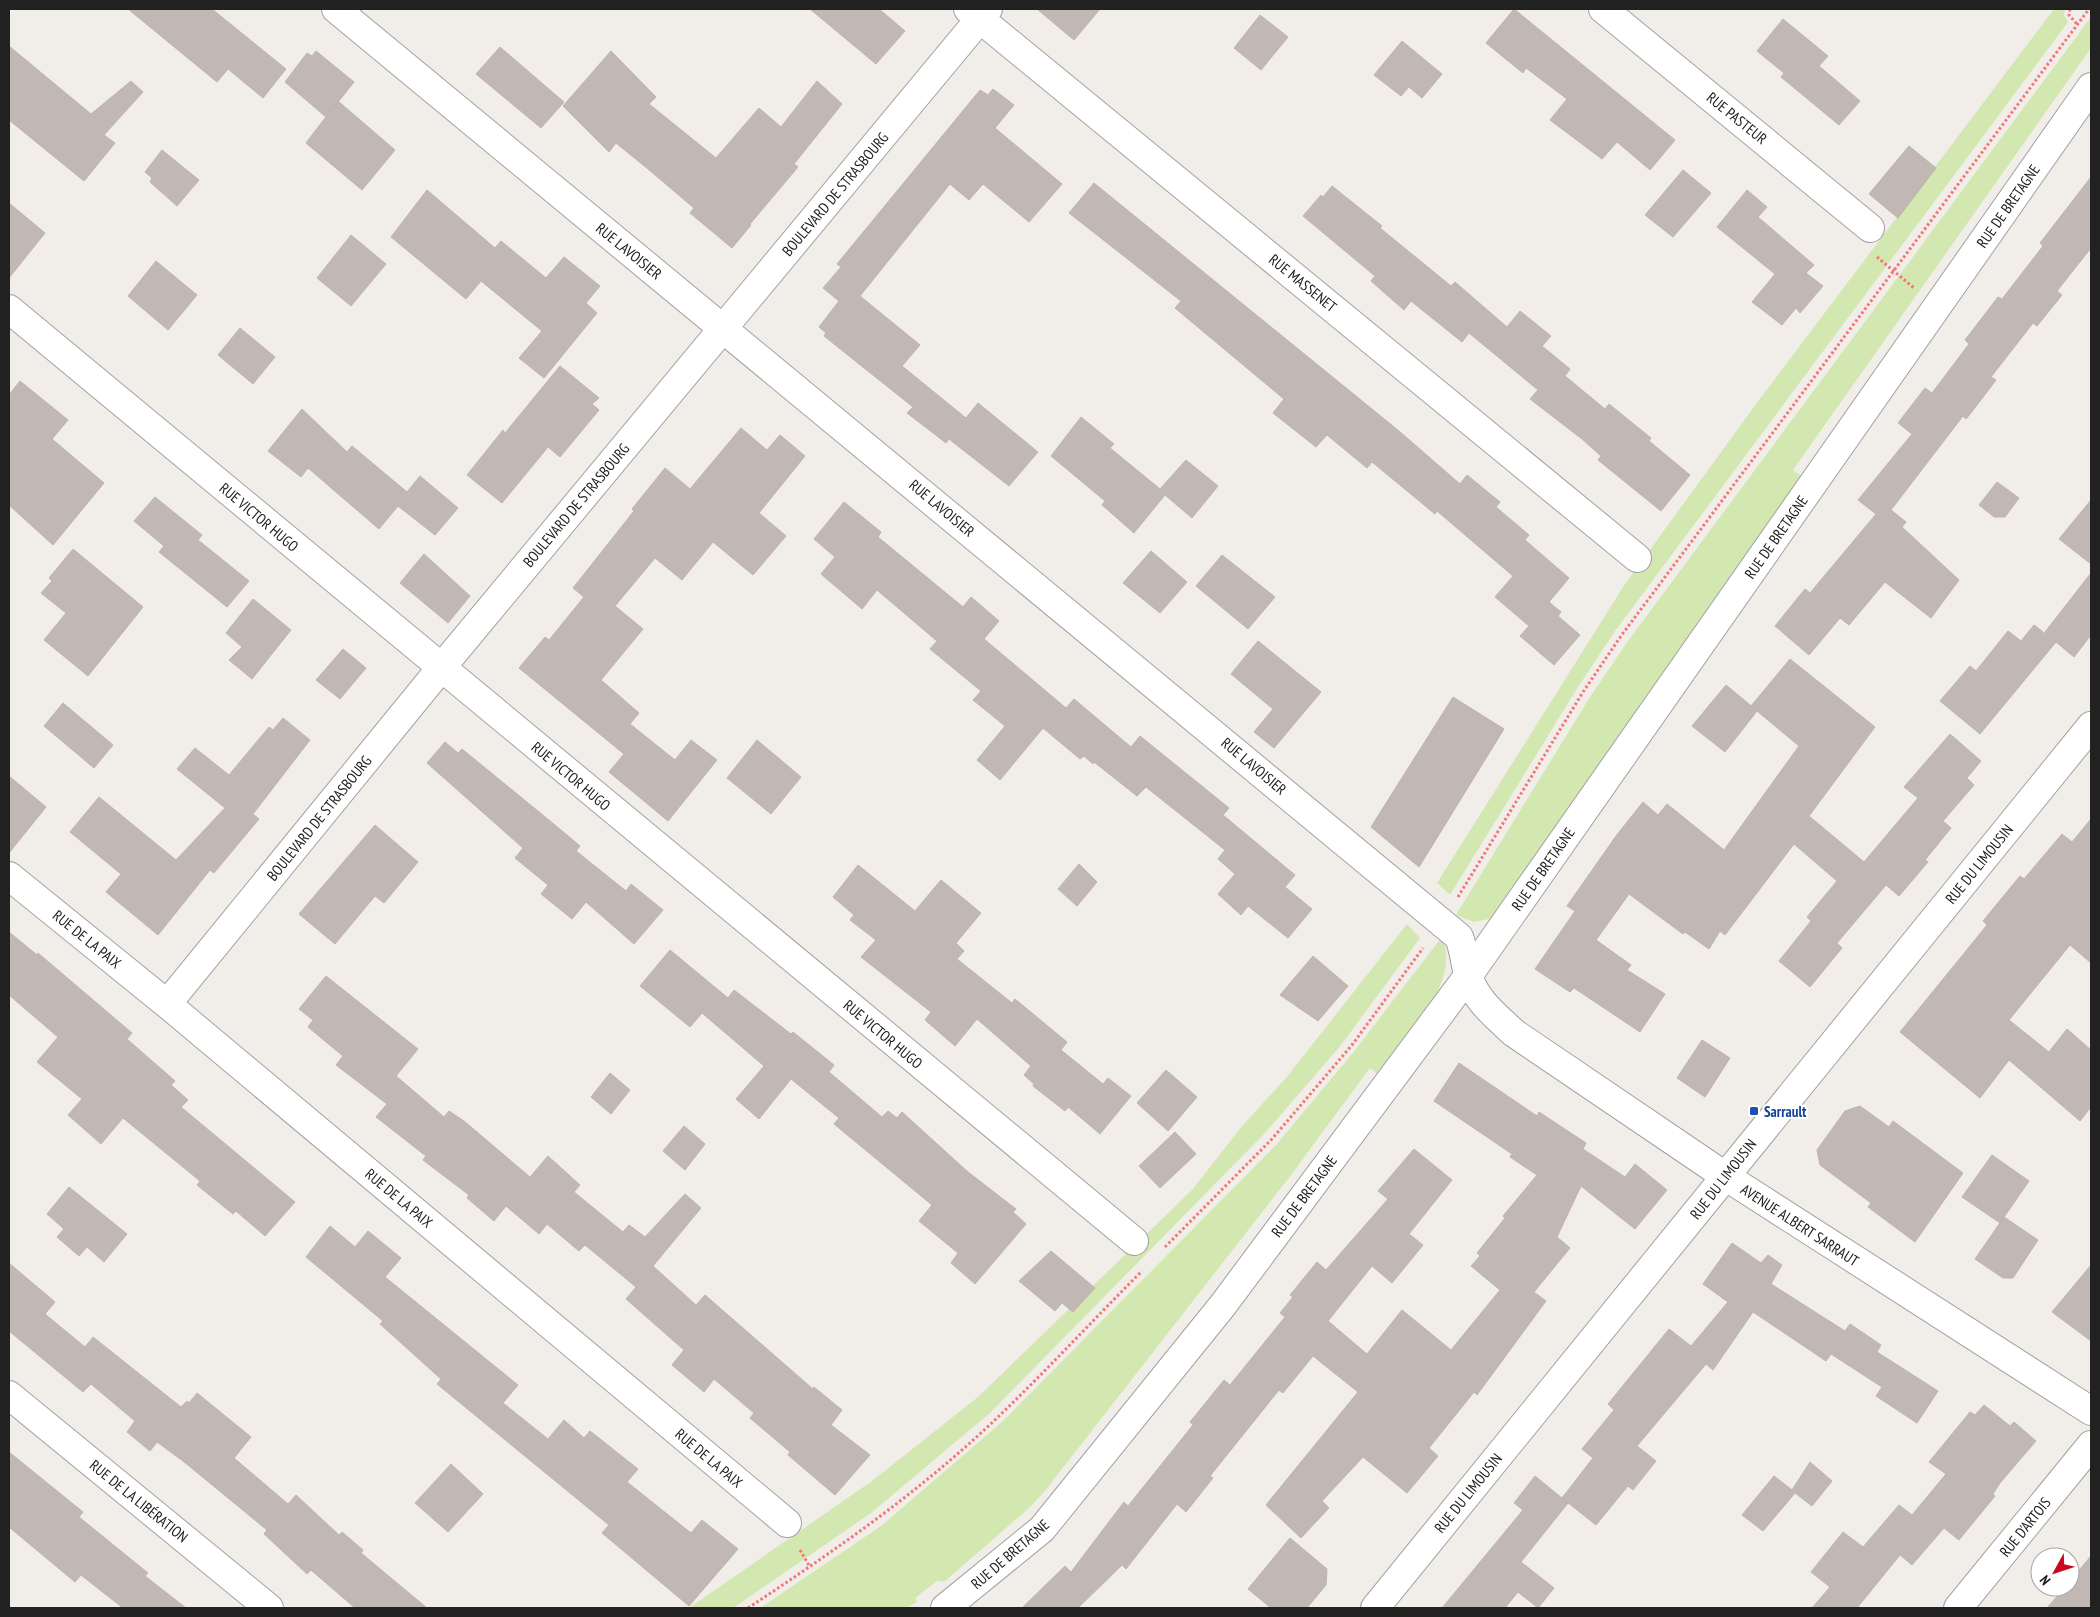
<svg xmlns="http://www.w3.org/2000/svg" width="2100" height="1617" font-family="'PT Sans Narrow',sans-serif">
<style>
.grass{fill:#d3e8b1}
.building{fill:#c1b8b4;stroke:#c2b2ab}
.lines{fill:none;stroke-linecap:round;stroke-linejoin:round}
.minor-casing{stroke:#a2a2a2;stroke-width:30}
.path{stroke:#f47578;stroke-width:3;stroke-dasharray:2.5 2.5;stroke-linecap:butt}
.minor{stroke:#fff;stroke-width:28}
.transit-dot{fill:#1a4fb4;stroke:#fff;stroke-width:2}
.labels{text-anchor:middle;dominant-baseline:central;stroke-width:4;stroke-linejoin:round;paint-order:stroke}
.street-label{font-size:15px;fill:#212121;stroke:#fff}
.transit-label{font-size:15px;font-weight:bold;fill:#164399;stroke:#fff;text-anchor:start}
</style>
<rect width="100%" height="100%" fill="#f1ede8"/>
<!-- grass -->
<path class="grass" d="M 2054,9 L 2065,9 L 2064,15 L 2068,22 L 1615,631 L 1578,687 L 1450,895 L 1437,883 L 1625,584 L 1759,400 Z
M 2091,17 L 2091,48 L 1793,470 L 1804,478 L 1493,918 L 1474,922 L 1456,915 L 1590,697 L 1628,641 Z
M 1407,924 L 1420,938 L 1341,1045 L 1265,1133 L 990,1413 L 871,1513 L 733,1608 L 689,1608 L 872,1481 L 978,1397 L 1192,1190 L 1243,1125 L 1286,1078 Z
M 1441,938 C 1465,978 1402,1043 1379,1075 L 1370,1068 L 1288,1179 L 1044,1492 L 1029,1508 L 944,1582 L 937,1581 L 915,1598 L 917,1602 L 906,1608 L 760,1608 L 881,1526 L 1002,1422 L 1277,1144 L 1352,1054 Z"/>
<!-- building -->
<path class="building" d="M 128,9 L 212,9 L 286,69 L 263,98 L 228,69 L 217,82 Z
M 810,9 L 879,9 L 905,31 L 876,64 Z
M 1037,9 L 1100,9 L 1074,40 Z
M 1514,9 L 1675,140 L 1650,170 L 1617,142 L 1602,159 L 1550,120 L 1567,99 L 1526,68 L 1523,73 L 1486,43 Z
M 1260,15 L 1288,37 L 1261,70 L 1234,48 Z
M 1783,19 L 1828,56 L 1819,66 L 1860,101 L 1839,125 L 1781,77 L 1784,73 L 1757,51 Z
M 1402,41 L 1442,74 L 1422,98 L 1409,87 L 1401,96 L 1374,75 Z
M 9,46 L 91,114 L 131,81 L 143,92 L 104,135 L 115,143 L 84,181 L 9,120 Z
M 500,47 L 564,102 L 541,128 L 476,74 Z
M 316,51 L 354,82 L 326,117 L 285,82 L 307,53 L 312,56 Z
M 611,51 L 656,97 L 649,104 L 716,158 L 759,108 L 781,127 L 817,81 L 842,104 L 794,164 L 798,167 L 750,224 L 751,225 L 732,248 L 690,213 L 694,208 L 648,169 L 616,143 L 609,152 L 563,106 Z
M 993,89 L 1014,105 L 995,128 L 1062,184 L 1029,222 L 983,184 L 969,200 L 950,184 L 860,296 L 920,345 L 902,366 L 966,418 L 978,403 L 1038,452 L 1009,486 L 949,439 L 946,443 L 907,413 L 913,407 L 824,336 L 826,333 L 819,327 L 839,301 L 823,288 L 841,267 L 837,264 L 980,90 L 988,95 Z
M 338,101 L 395,150 L 362,190 L 306,143 Z
M 1909,146 L 1936,168 L 1898,218 L 1869,194 Z
M 162,150 L 199,180 L 177,206 L 150,182 L 152,178 L 145,172 Z
M 1683,170 L 1711,193 L 1673,237 L 1645,215 Z
M 2091,177 L 2091,248 L 2057,291 L 2062,295 L 2037,326 L 2033,323 L 1991,377 L 1996,380 L 1974,409 L 1966,419 L 1963,416 L 1891,510 L 1906,522 L 1902,527 L 1959,580 L 1931,618 L 1885,582 L 1849,625 L 1840,618 L 1809,655 L 1775,626 L 1805,589 L 1810,593 L 1876,514 L 1858,500 L 1912,434 L 1898,423 L 1925,388 L 1932,393 L 1969,344 L 1965,340 L 1998,297 L 2002,299 L 2043,246 L 2040,243 Z
M 1094,183 L 1399,431 L 1460,484 L 1467,475 L 1500,502 L 1496,507 L 1529,535 L 1525,540 L 1569,578 L 1549,602 L 1561,612 L 1558,616 L 1580,635 L 1554,665 L 1520,636 L 1529,626 L 1495,597 L 1513,576 L 1437,511 L 1435,514 L 1372,462 L 1367,468 L 1327,435 L 1316,447 L 1273,413 L 1284,399 L 1175,308 L 1181,301 L 1069,213 Z
M 1332,186 L 1382,226 L 1380,228 L 1451,286 L 1455,282 L 1507,327 L 1520,311 L 1551,336 L 1542,346 L 1570,369 L 1565,376 L 1605,409 L 1609,404 L 1651,438 L 1649,441 L 1690,475 L 1661,511 L 1598,460 L 1601,456 L 1582,439 L 1530,399 L 1538,390 L 1469,333 L 1462,342 L 1411,301 L 1404,310 L 1371,281 L 1375,276 L 1303,216 L 1321,195 L 1323,197 Z
M 427,190 L 495,248 L 501,241 L 546,278 L 564,257 L 600,286 L 586,303 L 597,313 L 544,378 L 519,358 L 542,331 L 481,281 L 466,299 L 391,237 Z
M 1747,190 L 1767,207 L 1758,217 L 1814,265 L 1806,273 L 1823,286 L 1800,313 L 1796,308 L 1782,325 L 1752,302 L 1775,274 L 1717,227 Z
M 9,203 L 45,233 L 9,278 Z
M 351,235 L 386,264 L 351,306 L 317,278 Z
M 156,261 L 197,295 L 168,330 L 128,296 Z
M 240,328 L 275,357 L 253,384 L 218,355 Z
M 560,366 L 599,398 L 592,404 L 599,410 L 560,457 L 548,447 L 502,503 L 467,475 L 503,430 L 505,433 Z
M 20,381 L 68,420 L 52,439 L 104,483 L 53,545 L 9,505 L 9,395 Z
M 302,409 L 347,452 L 352,446 L 407,492 L 420,476 L 458,508 L 435,535 L 398,506 L 379,529 L 308,468 L 301,477 L 268,451 Z
M 1081,417 L 1114,444 L 1110,448 L 1160,489 L 1186,460 L 1218,486 L 1192,518 L 1165,495 L 1134,533 L 1102,505 L 1105,501 L 1051,456 Z
M 741,428 L 767,450 L 780,435 L 805,456 L 759,513 L 786,536 L 753,575 L 713,542 L 682,580 L 655,558 L 615,606 L 643,629 L 601,680 L 639,713 L 630,724 L 675,760 L 691,740 L 717,760 L 668,821 L 609,772 L 624,754 L 519,668 L 545,637 L 549,640 L 584,597 L 573,588 L 634,511 L 632,509 L 665,468 L 690,489 Z
M 1997,482 L 2019,498 L 2005,517 L 1994,517 L 1979,505 Z
M 155,497 L 202,535 L 198,540 L 249,581 L 227,607 L 159,552 L 164,546 L 134,521 Z
M 2091,500 L 2091,564 L 2059,539 Z
M 844,502 L 881,532 L 878,537 L 963,607 L 971,597 L 999,621 L 984,639 L 1066,708 L 1074,699 L 1131,747 L 1140,736 L 1229,808 L 1223,815 L 1295,875 L 1285,887 L 1312,909 L 1288,938 L 1248,906 L 1241,915 L 1218,894 L 1235,874 L 1218,859 L 1225,850 L 1146,787 L 1137,796 L 1094,762 L 1093,764 L 1084,756 L 1080,759 L 1043,728 L 1000,780 L 977,760 L 1005,726 L 973,700 L 981,691 L 930,649 L 937,641 L 877,590 L 862,609 L 821,574 L 835,557 L 814,539 Z
M 73,549 L 143,607 L 88,676 L 44,640 L 66,613 L 41,593 L 52,581 L 49,578 Z
M 1151,551 L 1187,582 L 1160,613 L 1123,583 Z
M 424,554 L 470,596 L 448,623 L 400,583 Z
M 1222,555 L 1275,597 L 1248,629 L 1196,586 Z
M 2091,573 L 2091,635 L 2074,657 L 2056,642 L 1980,734 L 1940,701 L 1970,666 L 1976,671 L 2008,631 L 2021,641 L 2034,625 L 2056,642 L 2045,632 Z
M 253,599 L 291,630 L 252,679 L 229,660 L 242,647 L 226,633 Z
M 1258,641 L 1321,692 L 1274,748 L 1254,732 L 1273,709 L 1231,674 Z
M 343,649 L 366,668 L 340,699 L 316,680 Z
M 1790,659 L 1875,727 L 1809,816 L 1864,862 L 1918,798 L 1904,787 L 1950,734 L 1981,761 L 1967,778 L 1974,785 L 1943,821 L 1951,828 L 1925,860 L 1928,862 L 1899,896 L 1886,885 L 1837,943 L 1842,948 L 1810,987 L 1779,961 L 1811,921 L 1807,917 L 1837,881 L 1794,844 L 1725,935 L 1720,931 L 1709,949 L 1685,932 L 1683,934 L 1629,894 L 1596,940 L 1631,965 L 1627,970 L 1665,994 L 1640,1032 L 1574,988 L 1570,992 L 1535,969 L 1575,911 L 1567,906 L 1616,836 L 1643,802 L 1658,815 L 1667,804 L 1724,850 L 1799,746 L 1757,711 L 1725,752 L 1692,726 L 1726,685 L 1755,709 L 1751,706 Z
M 1453,697 L 1504,729 L 1419,867 L 1371,827 Z
M 63,703 L 113,745 L 94,768 L 44,726 Z
M 283,718 L 310,740 L 253,814 L 259,819 L 214,873 L 210,870 L 158,935 L 106,892 L 121,874 L 70,832 L 99,797 L 176,860 L 225,808 L 177,769 L 195,748 L 229,775 L 269,727 L 273,730 Z
M 757,740 L 801,777 L 771,814 L 727,778 Z
M 445,742 L 458,753 L 462,749 L 555,825 L 580,846 L 576,851 L 626,891 L 631,884 L 663,910 L 634,944 L 586,902 L 572,919 L 541,894 L 548,885 L 515,858 L 523,848 L 427,763 Z
M 9,776 L 46,807 L 9,853 Z
M 2091,819 L 2091,963 L 2070,945 L 2009,1020 L 2049,1052 L 2067,1029 L 2091,1050 L 2091,1107 L 2080,1121 L 2009,1060 L 1980,1098 L 1900,1032 L 1987,925 L 1983,921 L 2020,876 L 2024,879 L 2062,834 L 2072,842 Z
M 375,825 L 418,862 L 384,903 L 375,896 L 335,944 L 299,914 Z
M 1079,864 L 1097,882 L 1077,906 L 1058,889 Z
M 858,865 L 915,911 L 941,880 L 981,913 L 956,943 L 964,951 L 957,959 L 1012,1003 L 1015,999 L 1067,1042 L 1061,1050 L 1103,1084 L 1108,1078 L 1131,1096 L 1100,1134 L 1068,1107 L 1065,1111 L 1033,1086 L 1034,1084 L 1024,1075 L 1031,1066 L 977,1019 L 955,1046 L 925,1020 L 931,1012 L 861,957 L 876,940 L 850,920 L 854,915 L 833,897 Z
M 9,932 L 37,955 L 38,953 L 132,1033 L 127,1039 L 175,1081 L 171,1085 L 188,1100 L 181,1107 L 295,1202 L 265,1236 L 236,1211 L 233,1214 L 197,1185 L 200,1181 L 123,1118 L 101,1144 L 68,1115 L 82,1099 L 37,1062 L 58,1037 L 9,995 Z
M 670,950 L 728,998 L 734,990 L 791,1034 L 793,1032 L 834,1065 L 829,1072 L 882,1117 L 888,1111 L 897,1118 L 902,1112 L 968,1172 L 1016,1209 L 1013,1212 L 1026,1224 L 975,1284 L 951,1263 L 958,1253 L 919,1221 L 932,1205 L 834,1124 L 839,1118 L 791,1079 L 759,1119 L 736,1099 L 764,1066 L 702,1013 L 690,1027 L 640,986 Z
M 1313,956 L 1348,986 L 1318,1021 L 1280,995 Z
M 326,976 L 418,1049 L 396,1076 L 444,1117 L 449,1111 L 464,1121 L 530,1177 L 548,1156 L 580,1185 L 574,1192 L 623,1232 L 629,1225 L 645,1237 L 685,1194 L 701,1208 L 653,1266 L 696,1305 L 705,1295 L 813,1389 L 814,1387 L 842,1410 L 831,1425 L 870,1455 L 835,1495 L 788,1455 L 790,1452 L 750,1418 L 754,1413 L 714,1379 L 704,1392 L 672,1365 L 684,1350 L 626,1299 L 636,1287 L 585,1245 L 579,1251 L 547,1224 L 539,1234 L 506,1206 L 494,1221 L 467,1198 L 469,1195 L 423,1160 L 426,1156 L 376,1117 L 387,1104 L 336,1065 L 343,1056 L 308,1027 L 313,1020 L 299,1009 Z
M 1702,1040 L 1730,1058 L 1705,1097 L 1677,1078 Z
M 1459,1063 L 1537,1116 L 1539,1112 L 1586,1143 L 1583,1149 L 1625,1177 L 1635,1164 L 1667,1190 L 1635,1229 L 1581,1186 L 1557,1237 L 1570,1248 L 1534,1292 L 1546,1301 L 1477,1395 L 1474,1392 L 1429,1448 L 1438,1456 L 1407,1493 L 1363,1457 L 1322,1501 L 1329,1508 L 1301,1538 L 1266,1505 L 1358,1392 L 1313,1356 L 1283,1393 L 1279,1390 L 1210,1476 L 1213,1478 L 1186,1512 L 1177,1504 L 1126,1569 L 1122,1565 L 1078,1608 L 1022,1608 L 1065,1566 L 1071,1572 L 1124,1502 L 1128,1506 L 1193,1425 L 1190,1422 L 1224,1380 L 1230,1385 L 1285,1317 L 1280,1313 L 1293,1297 L 1290,1295 L 1317,1262 L 1326,1270 L 1388,1199 L 1378,1191 L 1414,1149 L 1452,1180 L 1409,1234 L 1423,1245 L 1392,1283 L 1372,1266 L 1328,1321 L 1367,1354 L 1402,1310 L 1451,1350 L 1500,1290 L 1471,1266 L 1480,1256 L 1477,1253 L 1505,1218 L 1503,1216 L 1537,1175 L 1510,1157 L 1512,1154 L 1434,1101 Z
M 1166,1070 L 1197,1097 L 1168,1131 L 1137,1103 Z
M 610,1073 L 630,1090 L 611,1114 L 591,1097 Z
M 1860,1106 L 1889,1127 L 1893,1121 L 1963,1173 L 1915,1242 L 1868,1207 L 1871,1203 L 1820,1165 L 1817,1150 L 1845,1111 Z
M 684,1126 L 705,1144 L 685,1170 L 663,1151 Z
M 1175,1132 L 1196,1154 L 1160,1188 L 1139,1166 Z
M 1992,1155 L 2029,1181 L 2000,1223 L 1962,1197 Z
M 69,1187 L 127,1234 L 104,1262 L 87,1247 L 79,1256 L 57,1237 L 64,1229 L 47,1214 Z
M 2004,1217 L 2038,1240 L 2013,1278 L 2003,1278 L 1975,1259 Z
M 330,1226 L 355,1247 L 368,1231 L 401,1258 L 385,1277 L 518,1385 L 503,1403 L 548,1439 L 564,1420 L 584,1438 L 590,1431 L 638,1469 L 627,1482 L 691,1533 L 702,1520 L 738,1549 L 689,1606 L 602,1533 L 609,1525 L 437,1384 L 441,1379 L 380,1324 L 383,1321 L 306,1257 Z
M 1732,1243 L 1761,1263 L 1768,1255 L 1782,1265 L 1771,1284 L 1845,1331 L 1850,1324 L 1881,1345 L 1877,1352 L 1938,1391 L 1917,1423 L 1876,1396 L 1882,1387 L 1831,1354 L 1826,1361 L 1753,1312 L 1713,1370 L 1706,1364 L 1637,1446 L 1656,1461 L 1633,1490 L 1628,1486 L 1596,1525 L 1562,1498 L 1593,1458 L 1582,1449 L 1614,1410 L 1608,1404 L 1669,1329 L 1691,1346 L 1728,1302 L 1703,1284 Z
M 1051,1251 L 1095,1288 L 1073,1312 L 1062,1303 L 1055,1311 L 1019,1281 Z
M 9,1263 L 55,1302 L 45,1314 L 85,1347 L 93,1337 L 181,1407 L 187,1401 L 189,1403 L 197,1393 L 251,1437 L 234,1458 L 288,1504 L 296,1495 L 339,1535 L 342,1532 L 363,1550 L 361,1553 L 427,1608 L 355,1608 L 311,1570 L 307,1574 L 264,1534 L 267,1530 L 183,1461 L 157,1442 L 150,1451 L 127,1432 L 135,1421 L 91,1384 L 83,1392 L 9,1331 Z
M 2091,1265 L 2091,1341 L 2052,1312 Z
M 1984,1405 L 2010,1426 L 2014,1422 L 2036,1441 L 2000,1483 L 1993,1494 L 1995,1496 L 1959,1540 L 1944,1528 L 1912,1565 L 1900,1555 L 1857,1608 L 1812,1608 L 1830,1587 L 1811,1572 L 1843,1532 L 1863,1547 L 1899,1505 L 1912,1515 L 1946,1474 L 1929,1462 L 1970,1412 L 1975,1415 Z
M 9,1452 L 83,1512 L 79,1517 L 148,1573 L 145,1576 L 186,1608 L 123,1608 L 81,1575 L 75,1582 L 9,1527 Z
M 1810,1462 L 1832,1481 L 1812,1506 L 1795,1493 L 1763,1531 L 1742,1515 L 1774,1476 L 1792,1490 Z
M 451,1464 L 483,1494 L 448,1532 L 415,1503 Z
M 1535,1476 L 1568,1503 L 1521,1562 L 1554,1588 L 1538,1608 L 1518,1592 L 1505,1608 L 1442,1608 L 1523,1510 L 1514,1503 Z
M 1290,1538 L 1327,1569 L 1326,1585 L 1307,1608 L 1271,1608 L 1248,1589 Z
M 2091,1556 L 2091,1608 L 2047,1608 L 2065,1587 L 2070,1587 L 2070,1581 Z"/>
<g class="lines">
<!-- minor casing -->
<g class="minor-casing">
<path id="minor" d="M 336,9 L 1459,937 C 1464,950 1465,962 1468,975 C 1475,1000 1496,1016 1514,1033 L 1725,1176 L 2091,1411
M 968,9 L 1637,558
M 1603,9 L 1870,228
M 9,309 L 1134,1241
M 9,876 L 167,1004 L 787,1523
M 167,1004 L 441,668 L 988,9
M 9,1395 L 269,1608
M 945,1608 L 1042,1529 L 1223,1305 L 1468,976 L 2091,87
M 1375,1608 L 2091,726
M 1958,1608 L 2091,1445"/>
</g>
<!-- path -->
<path class="path" d="M 2070,9 L 2069,15 L 2077,24
M 1877,257 L 1914,288
M 1458,897 L 1583,692 L 1621,636 L 2089,9
M 1165,1247 L 1272,1139 L 1352,1045 L 1423,948
M 800,1550 L 810,1567
M 748,1608 C 836,1550 922,1490 998,1417 C 1047,1370 1093,1320 1142,1271"/>
<!-- minor -->
<use href="#minor" class="minor"/>
</g>
<!-- markers -->
<rect class="transit-dot" x="1749" y="1106" width="10" height="10" rx="2.5"/>
<g class="labels">
<!-- street labels -->
<g class="street-label">
<text transform="translate(1737 118) rotate(39)">RUE PASTEUR</text>
<text transform="translate(835 194) rotate(-50)">BOULEVARD DE STRASBOURG</text>
<text transform="translate(2008 206) rotate(-55)">RUE DE BRETAGNE</text>
<text transform="translate(629 251) rotate(39)">RUE LAVOISIER</text>
<text transform="translate(1303 283) rotate(39)">RUE MASSENET</text>
<text transform="translate(576 505) rotate(-50)">BOULEVARD DE STRASBOURG</text>
<text transform="translate(942 508) rotate(40)">RUE LAVOISIER</text>
<text transform="translate(259 517) rotate(40)">RUE VICTOR HUGO</text>
<text transform="translate(1776 537) rotate(-55)">RUE DE BRETAGNE</text>
<text transform="translate(1254 766) rotate(40)">RUE LAVOISIER</text>
<text transform="translate(571 776) rotate(40)">RUE VICTOR HUGO</text>
<text transform="translate(319 818) rotate(-51)">BOULEVARD DE STRASBOURG</text>
<text transform="translate(1979 864) rotate(-51)">RUE DU LIMOUSIN</text>
<text transform="translate(1543 869) rotate(-55)">RUE DE BRETAGNE</text>
<text transform="translate(87 939) rotate(39)">RUE DE LA PAIX</text>
<text transform="translate(883 1034) rotate(40)">RUE VICTOR HUGO</text>
<text transform="translate(1723 1179) rotate(-52)">RUE DU LIMOUSIN</text>
<text transform="translate(1304 1196) rotate(-53)">RUE DE BRETAGNE</text>
<text transform="translate(399 1198) rotate(40)">RUE DE LA PAIX</text>
<text transform="translate(1800 1225) rotate(33)">AVENUE ALBERT SARRAUT</text>
<text transform="translate(709 1458) rotate(40)">RUE DE LA PAIX</text>
<text transform="translate(1468 1493) rotate(-51)">RUE DU LIMOUSIN</text>
<text transform="translate(139 1501) rotate(39)">RUE DE LA LIBÉRATION</text>
<text transform="translate(2025 1527) rotate(-51)">RUE D'ARTOIS</text>
<text transform="translate(1010 1554) rotate(-41)">RUE DE BRETAGNE</text>
</g>
<!-- transit labels -->
<g class="transit-label">
<text x="1764" y="1111">Sarrault</text>
</g>
</g>
<!-- border -->
<rect width="2100" height="1617" fill="none" stroke="#212121" stroke-width="20"/>
<!-- north arrow -->
<g transform="translate(2055 1572) rotate(230)"><circle r="24" fill="#ffffff" stroke="#a6a6a6"/>
<path d="M0-4L9 19L0 12L-9 19Z" fill="#c90920"/>
<text y="-8" font-size="14" font-weight="bold" text-anchor="middle" fill="#212121">N</text>
</g>
</svg>
